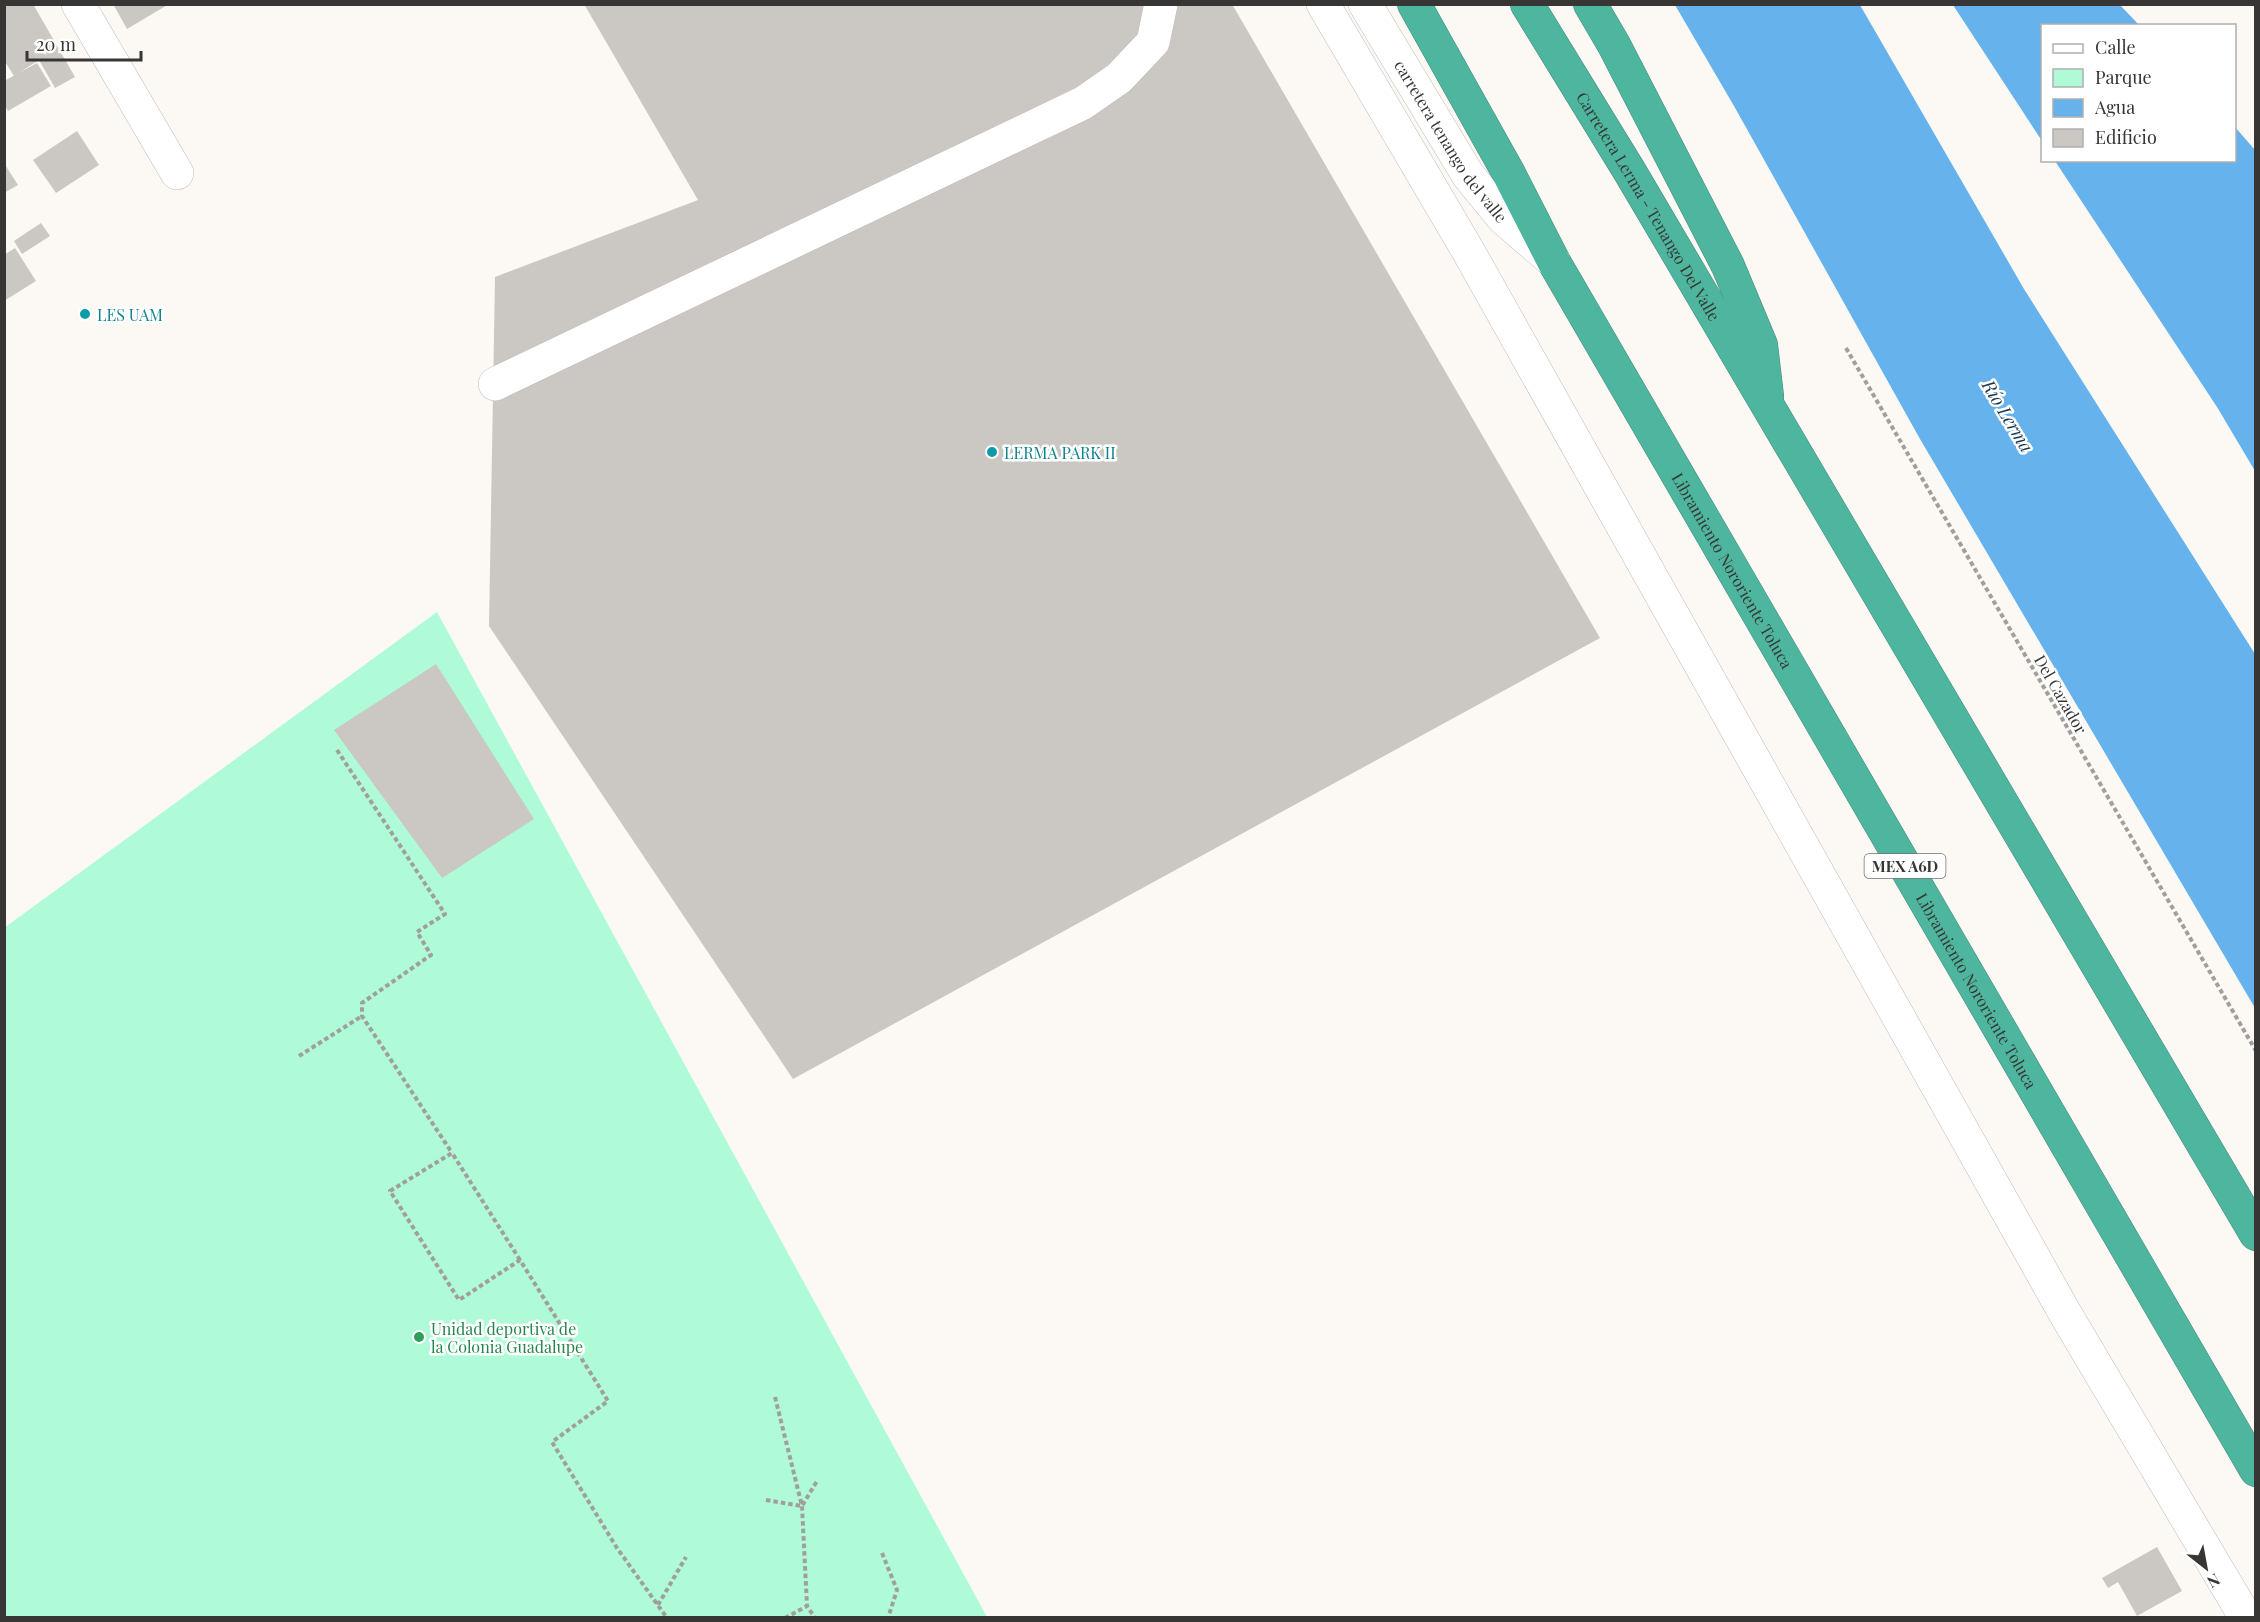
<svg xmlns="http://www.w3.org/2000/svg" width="2260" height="1622" font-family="'Playfair Display',serif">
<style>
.green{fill:#affbd8}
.water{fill:#65b2ec}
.building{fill:#cbc8c4}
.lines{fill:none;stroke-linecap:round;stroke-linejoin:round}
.minor-casing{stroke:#c0bcb9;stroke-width:34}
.highway-casing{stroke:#46897a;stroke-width:34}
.path{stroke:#a19f9c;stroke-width:4;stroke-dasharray:4.5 3;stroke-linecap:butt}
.minor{stroke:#fff;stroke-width:33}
.highway{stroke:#4eb69f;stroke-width:33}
.culture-dot{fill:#0f9aa8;stroke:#fff;stroke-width:2}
.leisure-dot{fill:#2e9e5b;stroke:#fff;stroke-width:2}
.labels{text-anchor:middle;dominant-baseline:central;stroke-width:5;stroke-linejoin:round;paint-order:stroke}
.shield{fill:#fff;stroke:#737271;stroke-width:1.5}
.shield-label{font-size:15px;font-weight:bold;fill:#373634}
.street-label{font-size:16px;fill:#373634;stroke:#fff}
.culture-label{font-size:16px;fill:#0d838f;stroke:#fff;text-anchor:start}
.leisure-label{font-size:16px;fill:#27864d;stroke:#fff;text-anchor:start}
.water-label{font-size:18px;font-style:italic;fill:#14354d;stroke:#fff}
</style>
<rect width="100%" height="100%" fill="#fcf9f5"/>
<!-- green -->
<path class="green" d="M 437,612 L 987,1617 L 5,1617 L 4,928 Z"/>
<!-- water -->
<path class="water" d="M 1675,5 L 1860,5 L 2024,289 L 2255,654 L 2255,1008 L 1920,439 L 1734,106 Z
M 1953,5 L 2120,5 L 2139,25 L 2042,26 L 2042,141 Z
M 2235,127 L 2255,150 L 2255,471 L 2217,407 L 2055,161 L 2234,160 Z"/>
<!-- building -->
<path class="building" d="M 4,4 L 33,4 L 75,77 L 55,88 L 39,60 L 14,76 L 4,60 Z
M 113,4 L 169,4 L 127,29 Z
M 584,4 L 1232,4 L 1600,638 L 793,1079 L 489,626 L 495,277 L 698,200 Z
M 37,63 L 51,86 L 8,111 L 4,105 L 4,81 Z
M 77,131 L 99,165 L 56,193 L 33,160 Z
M 4,163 L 18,185 L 4,193 Z
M 41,223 L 50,236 L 22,254 L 14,241 Z
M 15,248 L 36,281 L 4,301 L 4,255 Z
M 436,664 L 534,819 L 442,878 L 334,730 Z
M 2157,1547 L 2182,1591 L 2137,1616 L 2118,1582 L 2108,1588 L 2102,1578 Z"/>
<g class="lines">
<!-- minor casing -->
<g class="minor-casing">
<g id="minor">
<path d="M 78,4 L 177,173"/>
<path d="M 1323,4 L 1467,249 L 2066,1315 L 2246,1618"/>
<path id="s1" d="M 1365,4 L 1468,175 L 1503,218 L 1554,262"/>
<path d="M 495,384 L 1083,103 L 1119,78 L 1153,42 L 1161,4"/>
</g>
</g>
<!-- highway casing -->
<g class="highway-casing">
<g id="highway">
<path id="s2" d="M 1414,4 L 1508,172 L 1554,262 L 2256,1470"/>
<path id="s3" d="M 1527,4 L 1630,172 L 2256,1234"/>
<path d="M 1590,4 L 1614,45 L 1728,266 L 1761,345 L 1767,396"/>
</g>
</g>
<!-- path -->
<path class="path" d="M 1846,348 L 2256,1051
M 337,750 L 445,914 L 417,932 L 431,955 L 362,1003 L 362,1016 L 452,1153
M 299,1056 L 362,1016
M 520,1260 L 452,1153 L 390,1191 L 459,1300 L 520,1260 L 608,1401 L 552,1442 L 617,1548 L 667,1618
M 775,1397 L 802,1506 L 807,1606
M 766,1500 L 802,1506 L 817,1481
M 882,1553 L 897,1590 L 888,1618
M 658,1605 L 686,1557
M 785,1618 L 807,1606 L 815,1618"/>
<!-- minor -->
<use href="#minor" class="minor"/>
<!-- highway -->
<use href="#highway" class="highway"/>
</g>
<!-- markers -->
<g class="culture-dot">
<circle cx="85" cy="314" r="6"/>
<circle cx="992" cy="452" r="6"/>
</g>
<circle class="leisure-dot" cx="419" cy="1337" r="6"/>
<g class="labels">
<!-- shield labels -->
<rect class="shield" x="1864.5" y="854" width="81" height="24" rx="4.5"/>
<g class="shield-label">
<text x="1905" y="866">MEX A6D</text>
</g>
<!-- street labels -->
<g class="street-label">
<text stroke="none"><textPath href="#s1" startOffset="162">carretera tenango del valle</textPath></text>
<text stroke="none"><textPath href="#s3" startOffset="236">Carretera Lerma - Tenango Del Valle</textPath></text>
<text stroke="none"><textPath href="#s2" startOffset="650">Libramiento Nororiente Toluca</textPath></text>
<text transform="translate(2061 694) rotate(60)">Del Cazador</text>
<text stroke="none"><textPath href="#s2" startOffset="1136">Libramiento Nororiente Toluca</textPath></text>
</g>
<!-- culture labels -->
<g class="culture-label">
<text x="97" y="314">LES UAM</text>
<text x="1004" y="452">LERMA PARK II</text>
</g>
<!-- leisure labels -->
<g class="leisure-label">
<text x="431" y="1328">Unidad deportiva de<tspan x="431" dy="18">la Colonia Guadalupe</tspan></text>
</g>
<!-- water labels -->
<g class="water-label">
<text transform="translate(2008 416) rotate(59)">Río Lerma</text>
</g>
</g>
<!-- border -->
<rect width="2260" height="1622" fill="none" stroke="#373634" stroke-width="12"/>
<!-- legend -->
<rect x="2041" y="24" width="195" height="138" fill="#ffffff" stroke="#afafae" stroke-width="1.5"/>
<rect x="2053" y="44" width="30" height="9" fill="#ffffff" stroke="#afafae" stroke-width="1.5"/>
<text x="2095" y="54" font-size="18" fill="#373634">Calle</text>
<rect x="2053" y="69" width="30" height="18" fill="#affbd8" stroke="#afafae" stroke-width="1.5"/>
<text x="2095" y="84" font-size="18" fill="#373634">Parque</text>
<rect x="2053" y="99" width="30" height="18" fill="#65b2ec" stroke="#afafae" stroke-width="1.5"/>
<text x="2095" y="114" font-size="18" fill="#373634">Agua</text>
<rect x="2053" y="129" width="30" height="18" fill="#cbc8c4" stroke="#afafae" stroke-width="1.5"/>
<text x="2095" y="144" font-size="18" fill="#373634">Edificio</text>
<!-- north arrow -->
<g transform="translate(2206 1568) rotate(149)" stroke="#ffffff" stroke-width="4.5" paint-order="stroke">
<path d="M0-4.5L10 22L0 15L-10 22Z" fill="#373634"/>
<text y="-9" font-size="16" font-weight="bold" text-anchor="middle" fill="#373634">N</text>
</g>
<!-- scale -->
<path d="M27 51v9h114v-9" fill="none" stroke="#373634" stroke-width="3"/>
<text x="36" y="51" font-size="18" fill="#373634" stroke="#ffffff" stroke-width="4.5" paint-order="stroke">20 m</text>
</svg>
